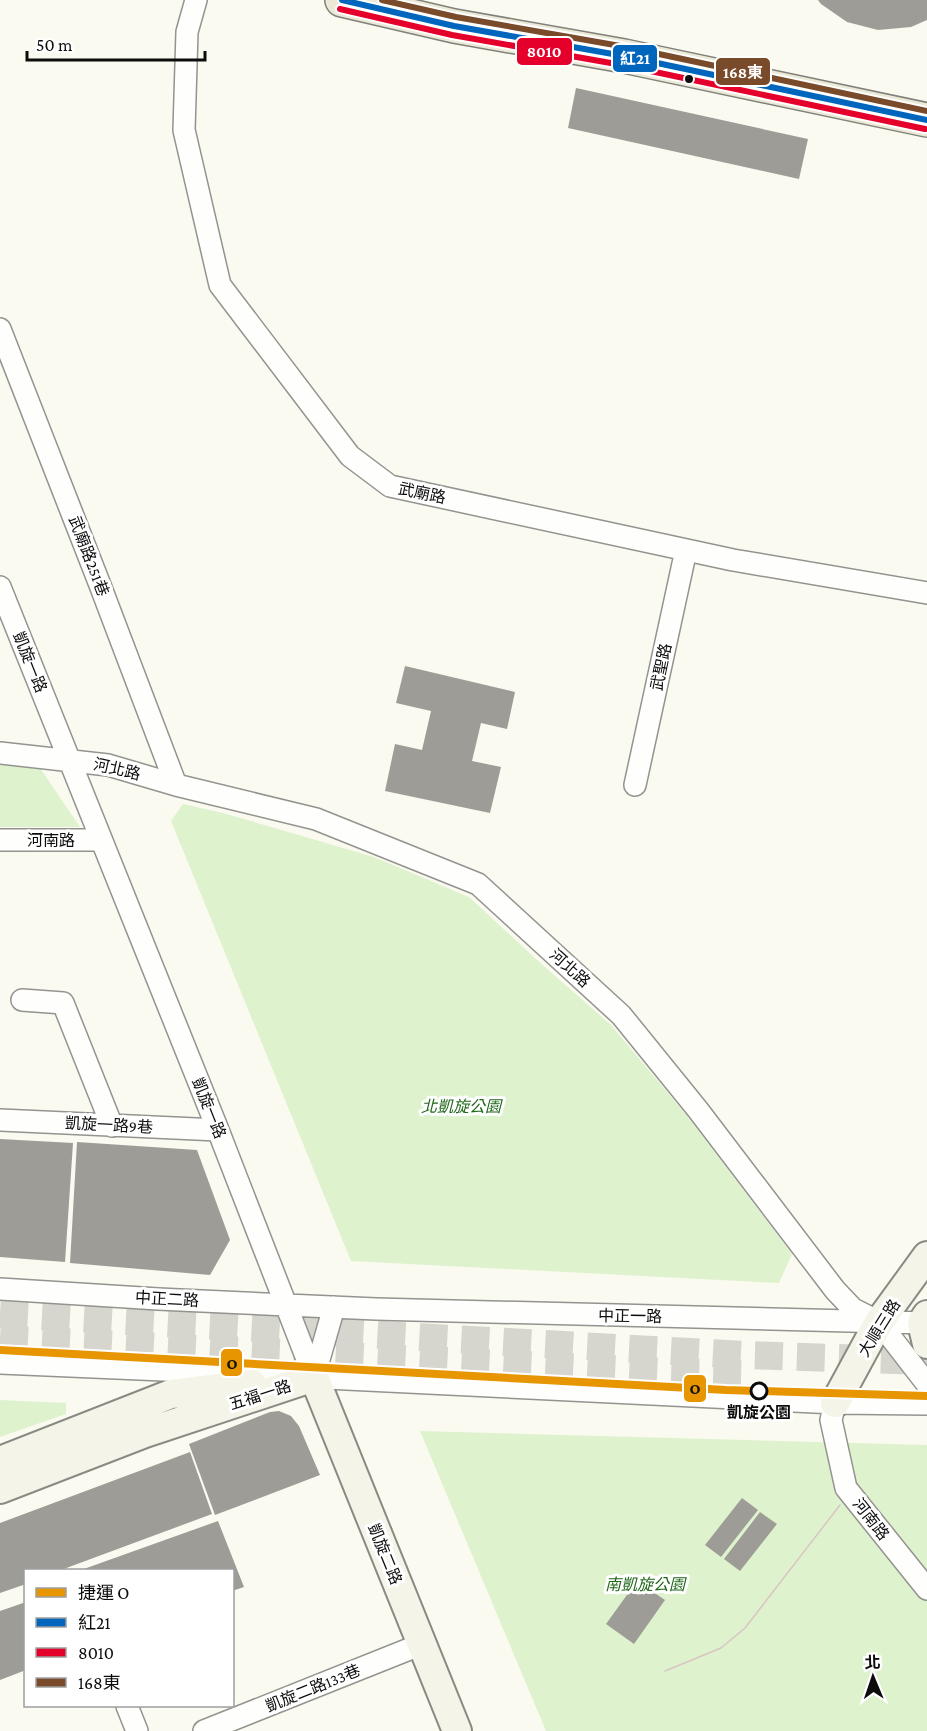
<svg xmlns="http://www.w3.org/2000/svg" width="927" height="1731" font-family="'Crimson Pro','Noto Sans TC',serif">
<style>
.green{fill:#dff2ce}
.building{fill:#9d9c96}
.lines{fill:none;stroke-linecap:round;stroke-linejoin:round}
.secondary-tunnel{stroke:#d6d6ce;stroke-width:28;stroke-dasharray:28 14;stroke-linecap:butt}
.street-casing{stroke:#93938f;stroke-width:24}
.secondary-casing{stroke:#8a8a85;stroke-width:32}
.primary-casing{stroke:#80807c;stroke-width:36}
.street{stroke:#fefefd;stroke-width:21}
.secondary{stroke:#f4f4e8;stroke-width:28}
.primary{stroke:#ecead6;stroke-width:33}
.tram{stroke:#d8c5c2;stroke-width:1.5}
.bus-1-casing{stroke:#fff;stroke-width:10}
.bus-2-casing{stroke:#fff;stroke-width:10}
.bus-3-casing{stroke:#fff;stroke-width:10}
.bus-1{stroke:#0065bd;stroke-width:6}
.bus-2{stroke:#e4002b;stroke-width:6}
.bus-3{stroke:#7a4b2a;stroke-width:6}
.metro-1-casing{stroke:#fff;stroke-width:12}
.metro-1{stroke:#e79601;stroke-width:8}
.bus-dot{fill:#0c0c0c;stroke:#fff;stroke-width:2}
.stop-dot{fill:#fff;stroke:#0c0c0c;stroke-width:3}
.labels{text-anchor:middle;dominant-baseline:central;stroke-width:6;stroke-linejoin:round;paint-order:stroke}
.street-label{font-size:16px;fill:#0c0c0c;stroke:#fff}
.park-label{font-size:16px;font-style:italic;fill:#206719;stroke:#fff}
.stop-label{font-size:16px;font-weight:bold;fill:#0c0c0c;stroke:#fff}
.line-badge{stroke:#fff;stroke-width:2}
.badge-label{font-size:16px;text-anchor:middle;font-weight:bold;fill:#fff}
.pale-badge-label{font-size:16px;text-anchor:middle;font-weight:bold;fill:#111}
</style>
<rect width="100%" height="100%" fill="#fafaf0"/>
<!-- green -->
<path class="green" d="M 0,762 L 40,768 L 80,827 L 0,827 Z
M 183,804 L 223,813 L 374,857 L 469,897 L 536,959 L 611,1025 L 687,1116 L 792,1254 L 779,1283 L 351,1261 L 171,821 Z
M 0,1400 L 66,1403 L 66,1414 L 0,1437 Z
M 420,1431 L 927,1445 L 927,1731 L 546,1731 Z"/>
<!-- building -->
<path class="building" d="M 818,0 L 927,0 L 927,20 L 911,27 L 878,30 L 847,22 L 821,4 Z
M 576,88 L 808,139 L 799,179 L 568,128 Z
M 405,666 L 515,692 L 507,729 L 481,723 L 472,761 L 501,767 L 490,813 L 385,791 L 395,744 L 422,750 L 431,711 L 396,703 Z
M 0,1139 L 73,1143 L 65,1262 L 0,1257 Z
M 77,1142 L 197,1150 L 230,1240 L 210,1275 L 70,1263 Z
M 279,1411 L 291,1416 L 299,1426 L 320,1475 L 215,1515 L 189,1444 L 270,1412 Z
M 190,1452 L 212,1514 L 61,1570 L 26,1570 L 26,1584 L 0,1593 L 0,1523 Z
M 742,1498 L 758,1510 L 721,1557 L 705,1545 Z
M 760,1512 L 777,1524 L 740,1571 L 724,1559 Z
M 218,1521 L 244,1587 L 232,1591 L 232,1570 L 81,1570 Z
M 637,1581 L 665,1600 L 634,1644 L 606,1624 Z
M 26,1602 L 26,1670 L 0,1680 L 0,1611 Z"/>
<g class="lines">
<!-- secondary-tunnel -->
<path class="secondary-tunnel" d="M 0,1314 L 744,1355 L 927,1361
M 0,1339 L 669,1372 L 747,1374"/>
<!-- street casing -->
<g class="street-casing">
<path id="street" d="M 196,0 L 187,32 L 184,130 L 220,285 L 350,456 L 390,486 L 733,560 L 927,593
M 0,329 L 100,585 L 176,785
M 0,587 L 218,1130 L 314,1377
M 0,753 L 108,765 L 176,785 L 316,819 L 478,884 L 621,1015 L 698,1110 L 835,1290 L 853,1309 L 879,1322 L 927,1384
M 635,785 L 686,550
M 0,840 L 101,840
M 22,1000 L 63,1003 L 112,1126
M 0,1120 L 218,1130
M 0,1289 L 158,1299 L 376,1309 L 927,1323
M 0,1363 L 163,1370 L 835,1403 L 927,1404
M 314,1377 L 334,1307
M 835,1403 L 831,1420 L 846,1488 L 927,1589
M 127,1706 L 137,1731
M 204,1731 L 422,1644"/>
</g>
<!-- secondary casing -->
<g class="secondary-casing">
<path id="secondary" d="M 927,1315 L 922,1323 L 927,1344
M 314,1377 L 457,1731
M 835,1403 L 879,1322 L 927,1256
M 0,1461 L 171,1394 L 252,1384
M 0,1489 L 145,1433 L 314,1377"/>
</g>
<!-- primary casing -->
<g class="primary-casing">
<path id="primary" d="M 342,0 L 454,26 L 624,56 L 927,120"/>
</g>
<!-- street -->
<use href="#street" class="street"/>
<!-- secondary -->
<use href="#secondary" class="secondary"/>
<!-- primary -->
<use href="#primary" class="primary"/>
<!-- tram -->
<path class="tram" d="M 665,1671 L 721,1648 L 745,1628 L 840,1505"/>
<!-- bus-1 casing -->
<g class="bus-1-casing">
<path id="bus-1" d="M 342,0 L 454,26 L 624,56 L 927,120"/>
</g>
<!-- bus-2 casing -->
<g class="bus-2-casing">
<path id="bus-2" d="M 340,9 L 452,35 L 622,65 L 925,129"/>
</g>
<!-- bus-3 casing -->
<g class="bus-3-casing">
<path id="bus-3" d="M 382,0 L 456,17 L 626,47 L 927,111"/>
</g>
<!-- bus-1 -->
<use href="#bus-1" class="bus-1"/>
<!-- bus-2 -->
<use href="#bus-2" class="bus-2"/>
<!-- bus-3 -->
<use href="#bus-3" class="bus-3"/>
<!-- metro-1 casing -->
<g class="metro-1-casing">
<path id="metro-1" d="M 0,1350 L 726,1390 L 927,1396"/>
</g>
<!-- metro-1 -->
<use href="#metro-1" class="metro-1"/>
</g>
<!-- markers -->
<circle class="bus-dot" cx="689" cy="79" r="5"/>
<circle class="stop-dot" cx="759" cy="1391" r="8"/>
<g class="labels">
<!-- street labels -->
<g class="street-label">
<text transform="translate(422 493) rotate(12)">武廟路</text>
<text transform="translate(89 556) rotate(69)">武廟路251巷</text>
<text transform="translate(30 662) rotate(68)">凱旋一路</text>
<text transform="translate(661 667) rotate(-78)">武聖路</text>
<text transform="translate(117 769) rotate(13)">河北路</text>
<text x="51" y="840">河南路</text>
<text transform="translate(570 968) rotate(42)">河北路</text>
<text transform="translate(209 1108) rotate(68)">凱旋一路</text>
<text transform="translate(109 1125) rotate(3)">凱旋一路9巷</text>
<text transform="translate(167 1299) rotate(3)">中正二路</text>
<text transform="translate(630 1316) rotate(1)">中正一路</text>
<text transform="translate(879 1328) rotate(-58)">大順三路</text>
<text transform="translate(260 1395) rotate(-18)">五福一路</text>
<text transform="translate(871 1519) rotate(52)">河南路</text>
<text transform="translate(385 1554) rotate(68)">凱旋二路</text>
<text transform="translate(313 1688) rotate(-22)">凱旋二路133巷</text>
</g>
<!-- park labels -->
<g class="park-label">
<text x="461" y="1106">北凱旋公園</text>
<text x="645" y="1584">南凱旋公園</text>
</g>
<!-- stop labels -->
<g class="stop-label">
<text x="759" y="1412">凱旋公園</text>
</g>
</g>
<g class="line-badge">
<rect x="516" y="37" width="57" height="29" rx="6" fill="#e4002b"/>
<rect x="612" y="44" width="46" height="29" rx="6" fill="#0065bd"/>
<rect x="715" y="57" width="56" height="29" rx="6" fill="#7a4b2a"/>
<rect x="220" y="1348" width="23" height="29" rx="6" fill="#e79601"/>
<rect x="683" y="1374" width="24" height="29" rx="6" fill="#e79601"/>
</g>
<g class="badge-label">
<text x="544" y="57">8010</text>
<text x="635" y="64">紅21</text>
<text x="743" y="78">168東</text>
</g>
<g class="pale-badge-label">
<text x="232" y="1369">O</text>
<text x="695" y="1394">O</text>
</g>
<!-- legend -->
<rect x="24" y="1569" width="210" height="138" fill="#ffffff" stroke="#9e9e9e" stroke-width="1.5"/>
<rect x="36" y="1588" width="30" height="9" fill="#e79601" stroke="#9e9e9e" stroke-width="1.5"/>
<text x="78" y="1599" font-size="18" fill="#0c0c0c">捷運 O</text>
<rect x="36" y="1618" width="30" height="9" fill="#0065bd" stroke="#9e9e9e" stroke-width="1.5"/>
<text x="78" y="1629" font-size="18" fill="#0c0c0c">紅21</text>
<rect x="36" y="1648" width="30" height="9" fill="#e4002b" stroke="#9e9e9e" stroke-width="1.5"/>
<text x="78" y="1659" font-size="18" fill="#0c0c0c">8010</text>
<rect x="36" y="1678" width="30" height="9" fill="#7a4b2a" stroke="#9e9e9e" stroke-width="1.5"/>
<text x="78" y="1689" font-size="18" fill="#0c0c0c">168東</text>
<!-- north arrow -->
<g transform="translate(873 1677) rotate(358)" stroke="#ffffff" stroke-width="4.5" paint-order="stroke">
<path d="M0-4.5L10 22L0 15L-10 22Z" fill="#0c0c0c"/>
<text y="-9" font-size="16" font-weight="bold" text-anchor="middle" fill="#0c0c0c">北</text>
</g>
<!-- scale -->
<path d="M27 51v9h178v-9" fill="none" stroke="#0c0c0c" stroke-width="3"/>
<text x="36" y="51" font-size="18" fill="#0c0c0c" stroke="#ffffff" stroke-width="4.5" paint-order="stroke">50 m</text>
</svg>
